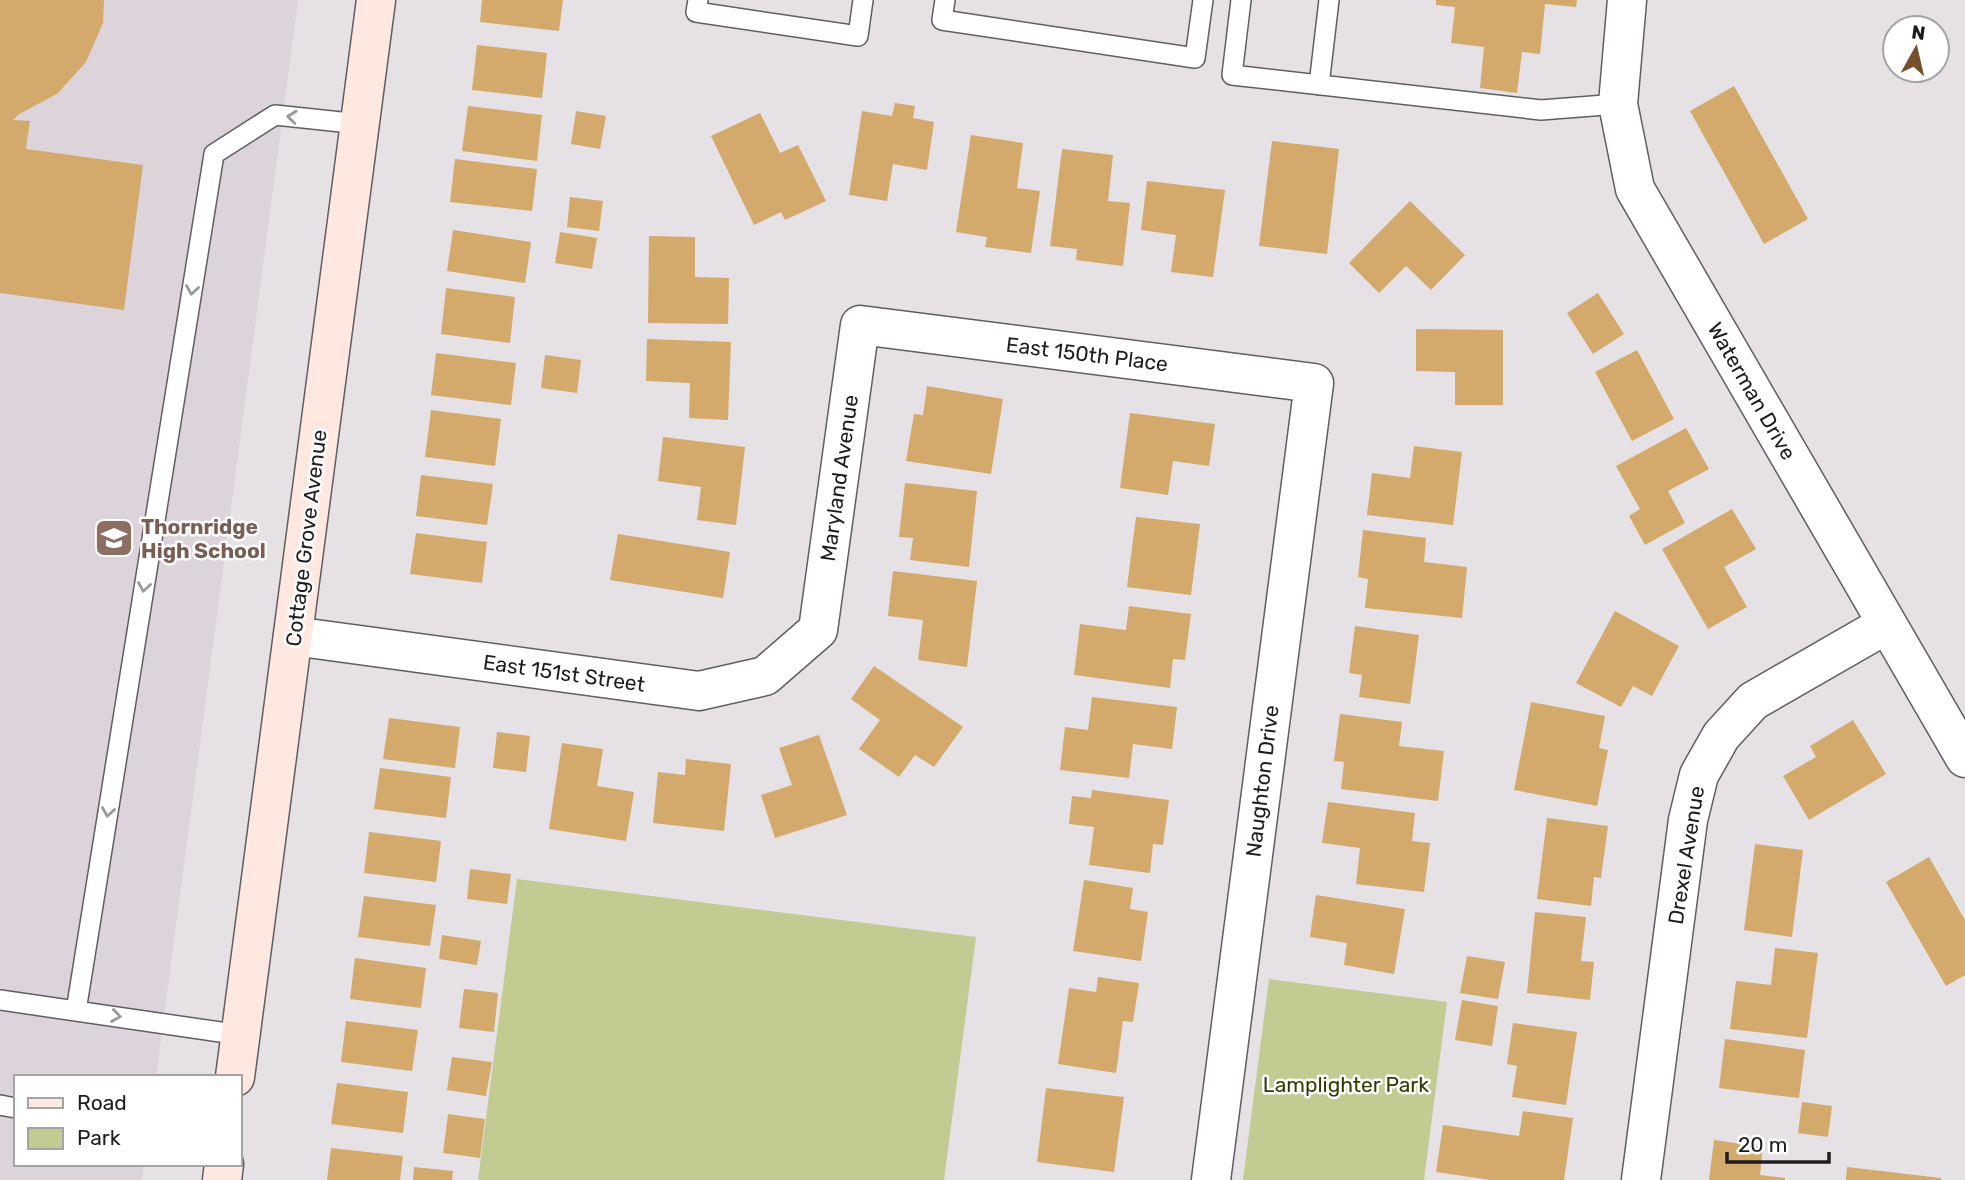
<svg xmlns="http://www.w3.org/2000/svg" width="1965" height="1180" font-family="Rubik,sans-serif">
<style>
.built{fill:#ddd3db}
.green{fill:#c1cb92}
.building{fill:#d3aa6c}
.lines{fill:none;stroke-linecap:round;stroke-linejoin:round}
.lane-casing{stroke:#615e61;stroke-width:22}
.street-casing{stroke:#615e61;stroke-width:41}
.secondary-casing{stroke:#615e61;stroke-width:41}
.lane{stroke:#fff;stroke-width:19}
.street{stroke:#fff;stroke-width:38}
.secondary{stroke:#fee8e0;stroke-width:38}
.oneway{stroke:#9a999a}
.labels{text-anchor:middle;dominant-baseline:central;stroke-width:5;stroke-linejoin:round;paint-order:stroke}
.street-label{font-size:21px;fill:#1e1c1e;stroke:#fff}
.education-label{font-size:21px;font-weight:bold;fill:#785e54;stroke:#fff;text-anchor:start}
.park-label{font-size:21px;fill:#343a02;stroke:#fff}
</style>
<rect width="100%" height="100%" fill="#e5e1e5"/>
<!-- built -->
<path class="built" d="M 0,0 L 298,0 L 156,1077 L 16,1077 L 16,1164 L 144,1164 L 142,1180 L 0,1180 Z"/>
<!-- green -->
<path class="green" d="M 517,879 L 976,937 L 944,1180 L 478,1180 Z
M 1269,979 L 1447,1002 L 1424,1180 L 1243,1180 Z"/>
<!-- building -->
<path class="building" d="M 0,0 L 104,0 L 103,23 L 86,62 L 57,94 L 19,114 L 13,120 L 30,121 L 26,149 L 143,165 L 124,310 L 0,293 Z
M 482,0 L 563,0 L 559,31 L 480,22 Z
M 1436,0 L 1577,0 L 1576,7 L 1545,4 L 1540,54 L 1522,52 L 1517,93 L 1480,88 L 1484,47 L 1451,43 L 1455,7 L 1436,5 Z
M 477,45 L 547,53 L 542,98 L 472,90 Z
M 1734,86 L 1808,219 L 1764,244 L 1690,111 Z
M 895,103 L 915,106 L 913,118 L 934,122 L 927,170 L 893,164 L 887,201 L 849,195 L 862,111 L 892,116 Z
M 468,106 L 542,115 L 537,161 L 462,151 Z
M 576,111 L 606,116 L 600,149 L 571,144 Z
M 760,113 L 780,153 L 798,145 L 826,201 L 785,220 L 781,212 L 754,225 L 711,136 Z
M 971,135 L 1023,143 L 1017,188 L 1040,191 L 1031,253 L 985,247 L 987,237 L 956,232 Z
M 1272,141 L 1339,149 L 1327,254 L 1259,246 Z
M 1062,149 L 1113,155 L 1108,201 L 1130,203 L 1123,266 L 1076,260 L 1077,249 L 1050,246 Z
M 455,159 L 537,169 L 532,211 L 450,202 Z
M 1147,181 L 1225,190 L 1213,277 L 1171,272 L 1176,235 L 1141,230 Z
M 570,197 L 603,201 L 599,231 L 567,227 Z
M 1410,201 L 1465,255 L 1431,290 L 1406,266 L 1379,293 L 1349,263 Z
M 453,230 L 531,242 L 525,283 L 447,271 Z
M 560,232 L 597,238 L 592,269 L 555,263 Z
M 649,236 L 695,237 L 695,277 L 729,278 L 728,324 L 648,323 Z
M 446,288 L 515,297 L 510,343 L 441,334 Z
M 1598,293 L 1624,334 L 1593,354 L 1567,313 Z
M 1416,329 L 1503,330 L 1503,405 L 1455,405 L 1455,372 L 1416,371 Z
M 647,339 L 731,342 L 728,420 L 689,418 L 690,383 L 646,381 Z
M 1637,350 L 1674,419 L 1632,441 L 1595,372 Z
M 436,353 L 516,363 L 511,405 L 431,395 Z
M 545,355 L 581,360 L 577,393 L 541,388 Z
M 927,386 L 1003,399 L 991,474 L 906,461 L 914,414 L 923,415 Z
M 431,410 L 501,419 L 495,466 L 425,457 Z
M 1130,413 L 1215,424 L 1209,466 L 1173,461 L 1168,495 L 1120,488 Z
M 1686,428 L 1709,469 L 1668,491 L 1685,523 L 1645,545 L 1629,516 L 1640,509 L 1616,466 Z
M 663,437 L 745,447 L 736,525 L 697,520 L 701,487 L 658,481 Z
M 1414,446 L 1462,452 L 1453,525 L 1367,515 L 1372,473 L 1410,478 Z
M 421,475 L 493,484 L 487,525 L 416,516 Z
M 905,483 L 977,491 L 969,567 L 910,560 L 913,538 L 899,537 Z
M 1732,509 L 1756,549 L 1724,567 L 1747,607 L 1708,629 L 1662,549 Z
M 1136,517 L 1200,524 L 1191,595 L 1127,587 Z
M 1363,530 L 1426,538 L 1424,562 L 1467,567 L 1462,618 L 1365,608 L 1368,579 L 1358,577 Z
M 416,533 L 487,542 L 482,583 L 410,574 Z
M 618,534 L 730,552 L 723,598 L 610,580 Z
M 893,571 L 977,581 L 967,667 L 918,660 L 923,620 L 888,616 Z
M 1129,606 L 1191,614 L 1185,660 L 1173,659 L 1170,688 L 1074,675 L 1080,624 L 1126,630 Z
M 1615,611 L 1679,646 L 1652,696 L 1633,686 L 1621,707 L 1576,683 Z
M 1355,626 L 1419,635 L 1410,704 L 1359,697 L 1362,675 L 1349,673 Z
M 874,666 L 963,727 L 934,767 L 915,755 L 899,777 L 859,749 L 880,720 L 851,699 Z
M 1092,697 L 1177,707 L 1172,749 L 1133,744 L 1129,778 L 1060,770 L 1065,727 L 1088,730 Z
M 1531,702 L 1605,716 L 1599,748 L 1608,750 L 1597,806 L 1514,790 Z
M 1340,714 L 1402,722 L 1399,746 L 1444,751 L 1438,801 L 1341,789 L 1344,762 L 1334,761 Z
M 389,718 L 460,727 L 455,768 L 383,759 Z
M 1853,720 L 1886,774 L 1809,820 L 1783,776 L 1816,757 L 1810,746 Z
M 497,732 L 530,736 L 526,772 L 493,768 Z
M 819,735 L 847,815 L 775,838 L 761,795 L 792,785 L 779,748 Z
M 562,743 L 603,749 L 597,786 L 634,792 L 626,841 L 549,829 Z
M 686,759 L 731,764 L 724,831 L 653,823 L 658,772 L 685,775 Z
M 380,768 L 451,777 L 446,818 L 374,809 Z
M 1092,790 L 1169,800 L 1163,845 L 1153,844 L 1150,873 L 1089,865 L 1094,827 L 1069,824 L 1072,796 L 1091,798 Z
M 1328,802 L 1415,813 L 1412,841 L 1430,843 L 1424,892 L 1356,884 L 1360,848 L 1322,843 Z
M 1547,818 L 1608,826 L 1601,878 L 1594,877 L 1591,906 L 1537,899 Z
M 369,832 L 441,841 L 436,882 L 364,873 Z
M 1755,844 L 1803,850 L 1792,937 L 1744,930 Z
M 1929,857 L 1965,920 L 1965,975 L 1946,986 L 1886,882 Z
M 470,869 L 511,874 L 507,904 L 467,899 Z
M 1084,880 L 1133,888 L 1130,909 L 1148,912 L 1141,961 L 1073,951 Z
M 1316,895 L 1405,909 L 1394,974 L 1344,965 L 1347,943 L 1310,937 Z
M 364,896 L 436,905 L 430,946 L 358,937 Z
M 1535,912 L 1586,917 L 1581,961 L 1594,962 L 1590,1000 L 1527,993 Z
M 442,935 L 481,941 L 477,965 L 439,959 Z
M 1775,948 L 1818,953 L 1807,1038 L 1730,1029 L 1736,981 L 1771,985 Z
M 1467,956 L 1505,962 L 1498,999 L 1460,993 Z
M 355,958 L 426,968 L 421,1008 L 350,999 Z
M 1098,977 L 1139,983 L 1133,1022 L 1123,1021 L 1116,1073 L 1058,1064 L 1069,988 L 1096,992 Z
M 464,989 L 498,993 L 494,1032 L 459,1028 Z
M 1462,1000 L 1498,1006 L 1492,1046 L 1455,1040 Z
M 346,1021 L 418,1030 L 412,1071 L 341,1062 Z
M 1513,1023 L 1577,1032 L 1566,1105 L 1512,1097 L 1517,1066 L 1507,1064 Z
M 1725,1039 L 1805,1050 L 1799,1098 L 1719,1088 Z
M 452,1057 L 492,1062 L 486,1096 L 447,1090 Z
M 337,1083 L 408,1092 L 403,1133 L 331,1124 Z
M 1046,1088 L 1124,1097 L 1114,1172 L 1037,1162 Z
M 1802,1102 L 1832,1106 L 1828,1137 L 1798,1133 Z
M 1523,1111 L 1573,1118 L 1564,1180 L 1491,1180 L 1436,1172 L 1443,1125 L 1519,1136 Z
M 448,1114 L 485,1119 L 480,1158 L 443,1153 Z
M 1714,1140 L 1763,1147 L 1760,1175 L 1785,1178 L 1785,1180 L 1709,1180 Z
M 331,1148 L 403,1156 L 400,1180 L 327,1180 Z
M 414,1167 L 453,1171 L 452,1180 L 413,1180 Z
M 1847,1167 L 1941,1178 L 1941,1180 L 1846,1180 Z"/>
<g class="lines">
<!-- lane casing -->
<g class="lane-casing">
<path id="lane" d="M 698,0 L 696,12 L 858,36 L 863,0
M 945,0 L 942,20 L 1195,58 L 1203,0
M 1241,0 L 1232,75 L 1541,110 L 1618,104
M 1319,85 L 1329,0
M 0,1000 L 241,1035
M 76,1011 L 214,154 L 275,115 L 360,124
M 0,1105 L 16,1108"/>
</g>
<!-- street casing -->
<g class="street-casing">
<path id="street" d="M 1627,0 L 1618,104 L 1635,189 L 1965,758
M 293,636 L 699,691 L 765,676 L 818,630 L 860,325 L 1314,383 L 1211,1180
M 1641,1180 L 1688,820 L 1699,775 L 1721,736 L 1753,701 L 1887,624"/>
</g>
<!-- secondary casing -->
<g class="secondary-casing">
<path id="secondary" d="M 235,1077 L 376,0
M 222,1180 L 224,1164"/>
</g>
<!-- lane -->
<use href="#lane" class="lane"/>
<!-- street -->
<use href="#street" class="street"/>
<!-- secondary -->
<use href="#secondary" class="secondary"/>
</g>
<!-- one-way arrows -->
<defs><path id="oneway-chevron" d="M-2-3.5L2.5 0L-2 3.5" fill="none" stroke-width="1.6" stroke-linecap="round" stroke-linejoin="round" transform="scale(1.75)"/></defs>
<g class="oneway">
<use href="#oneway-chevron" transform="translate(292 117) rotate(-174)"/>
<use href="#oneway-chevron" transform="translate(192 290) rotate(99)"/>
<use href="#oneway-chevron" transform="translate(144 587) rotate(99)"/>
<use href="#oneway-chevron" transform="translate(108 812) rotate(99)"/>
<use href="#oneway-chevron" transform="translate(116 1016) rotate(8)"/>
</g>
<!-- icons -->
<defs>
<g id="school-square" transform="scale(2.0125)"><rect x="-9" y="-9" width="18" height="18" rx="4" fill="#8d6e63" stroke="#fff"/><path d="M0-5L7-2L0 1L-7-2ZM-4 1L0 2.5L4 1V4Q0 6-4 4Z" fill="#fff"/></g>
</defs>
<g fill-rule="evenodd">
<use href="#school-square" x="114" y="538"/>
</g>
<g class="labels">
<!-- street labels -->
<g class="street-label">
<text transform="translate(1087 354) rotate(7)">East 150th Place</text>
<text transform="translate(1752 391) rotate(60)">Waterman Drive</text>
<text transform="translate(839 478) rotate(-82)">Maryland Avenue</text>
<text transform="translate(306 538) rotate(-83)">Cottage Grove Avenue</text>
<text transform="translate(564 673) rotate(8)">East 151st Street</text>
<text transform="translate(1262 781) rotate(-83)">Naughton Drive</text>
<text transform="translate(1686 855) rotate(-81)">Drexel Avenue</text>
</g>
<!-- education labels -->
<g class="education-label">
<text x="141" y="526">Thornridge<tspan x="141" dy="24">High School</tspan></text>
</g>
<!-- park labels -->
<g class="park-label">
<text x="1346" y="1084">Lamplighter Park</text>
</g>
</g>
<!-- legend -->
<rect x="14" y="1075" width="228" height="91" fill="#ffffff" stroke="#a5a4a5" stroke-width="2"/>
<rect x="28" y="1098" width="35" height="10" fill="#fee8e0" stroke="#a5a4a5" stroke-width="2"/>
<text x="77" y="1110" font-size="21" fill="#1e1c1e">Road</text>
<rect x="28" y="1128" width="35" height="21" fill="#c1cb92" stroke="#a5a4a5" stroke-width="2"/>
<text x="77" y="1145" font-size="21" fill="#1e1c1e">Park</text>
<!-- north arrow -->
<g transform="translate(1916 49) rotate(8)"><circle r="33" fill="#ffffff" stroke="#a5a4a5" stroke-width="2"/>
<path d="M0-5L12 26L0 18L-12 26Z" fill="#75502b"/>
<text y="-10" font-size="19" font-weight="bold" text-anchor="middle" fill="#1e1c1e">N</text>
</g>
<!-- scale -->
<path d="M1727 1152v10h102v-10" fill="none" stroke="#1e1c1e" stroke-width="3.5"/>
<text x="1738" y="1152" font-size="21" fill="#1e1c1e" stroke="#ffffff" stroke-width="5" paint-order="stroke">20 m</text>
</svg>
